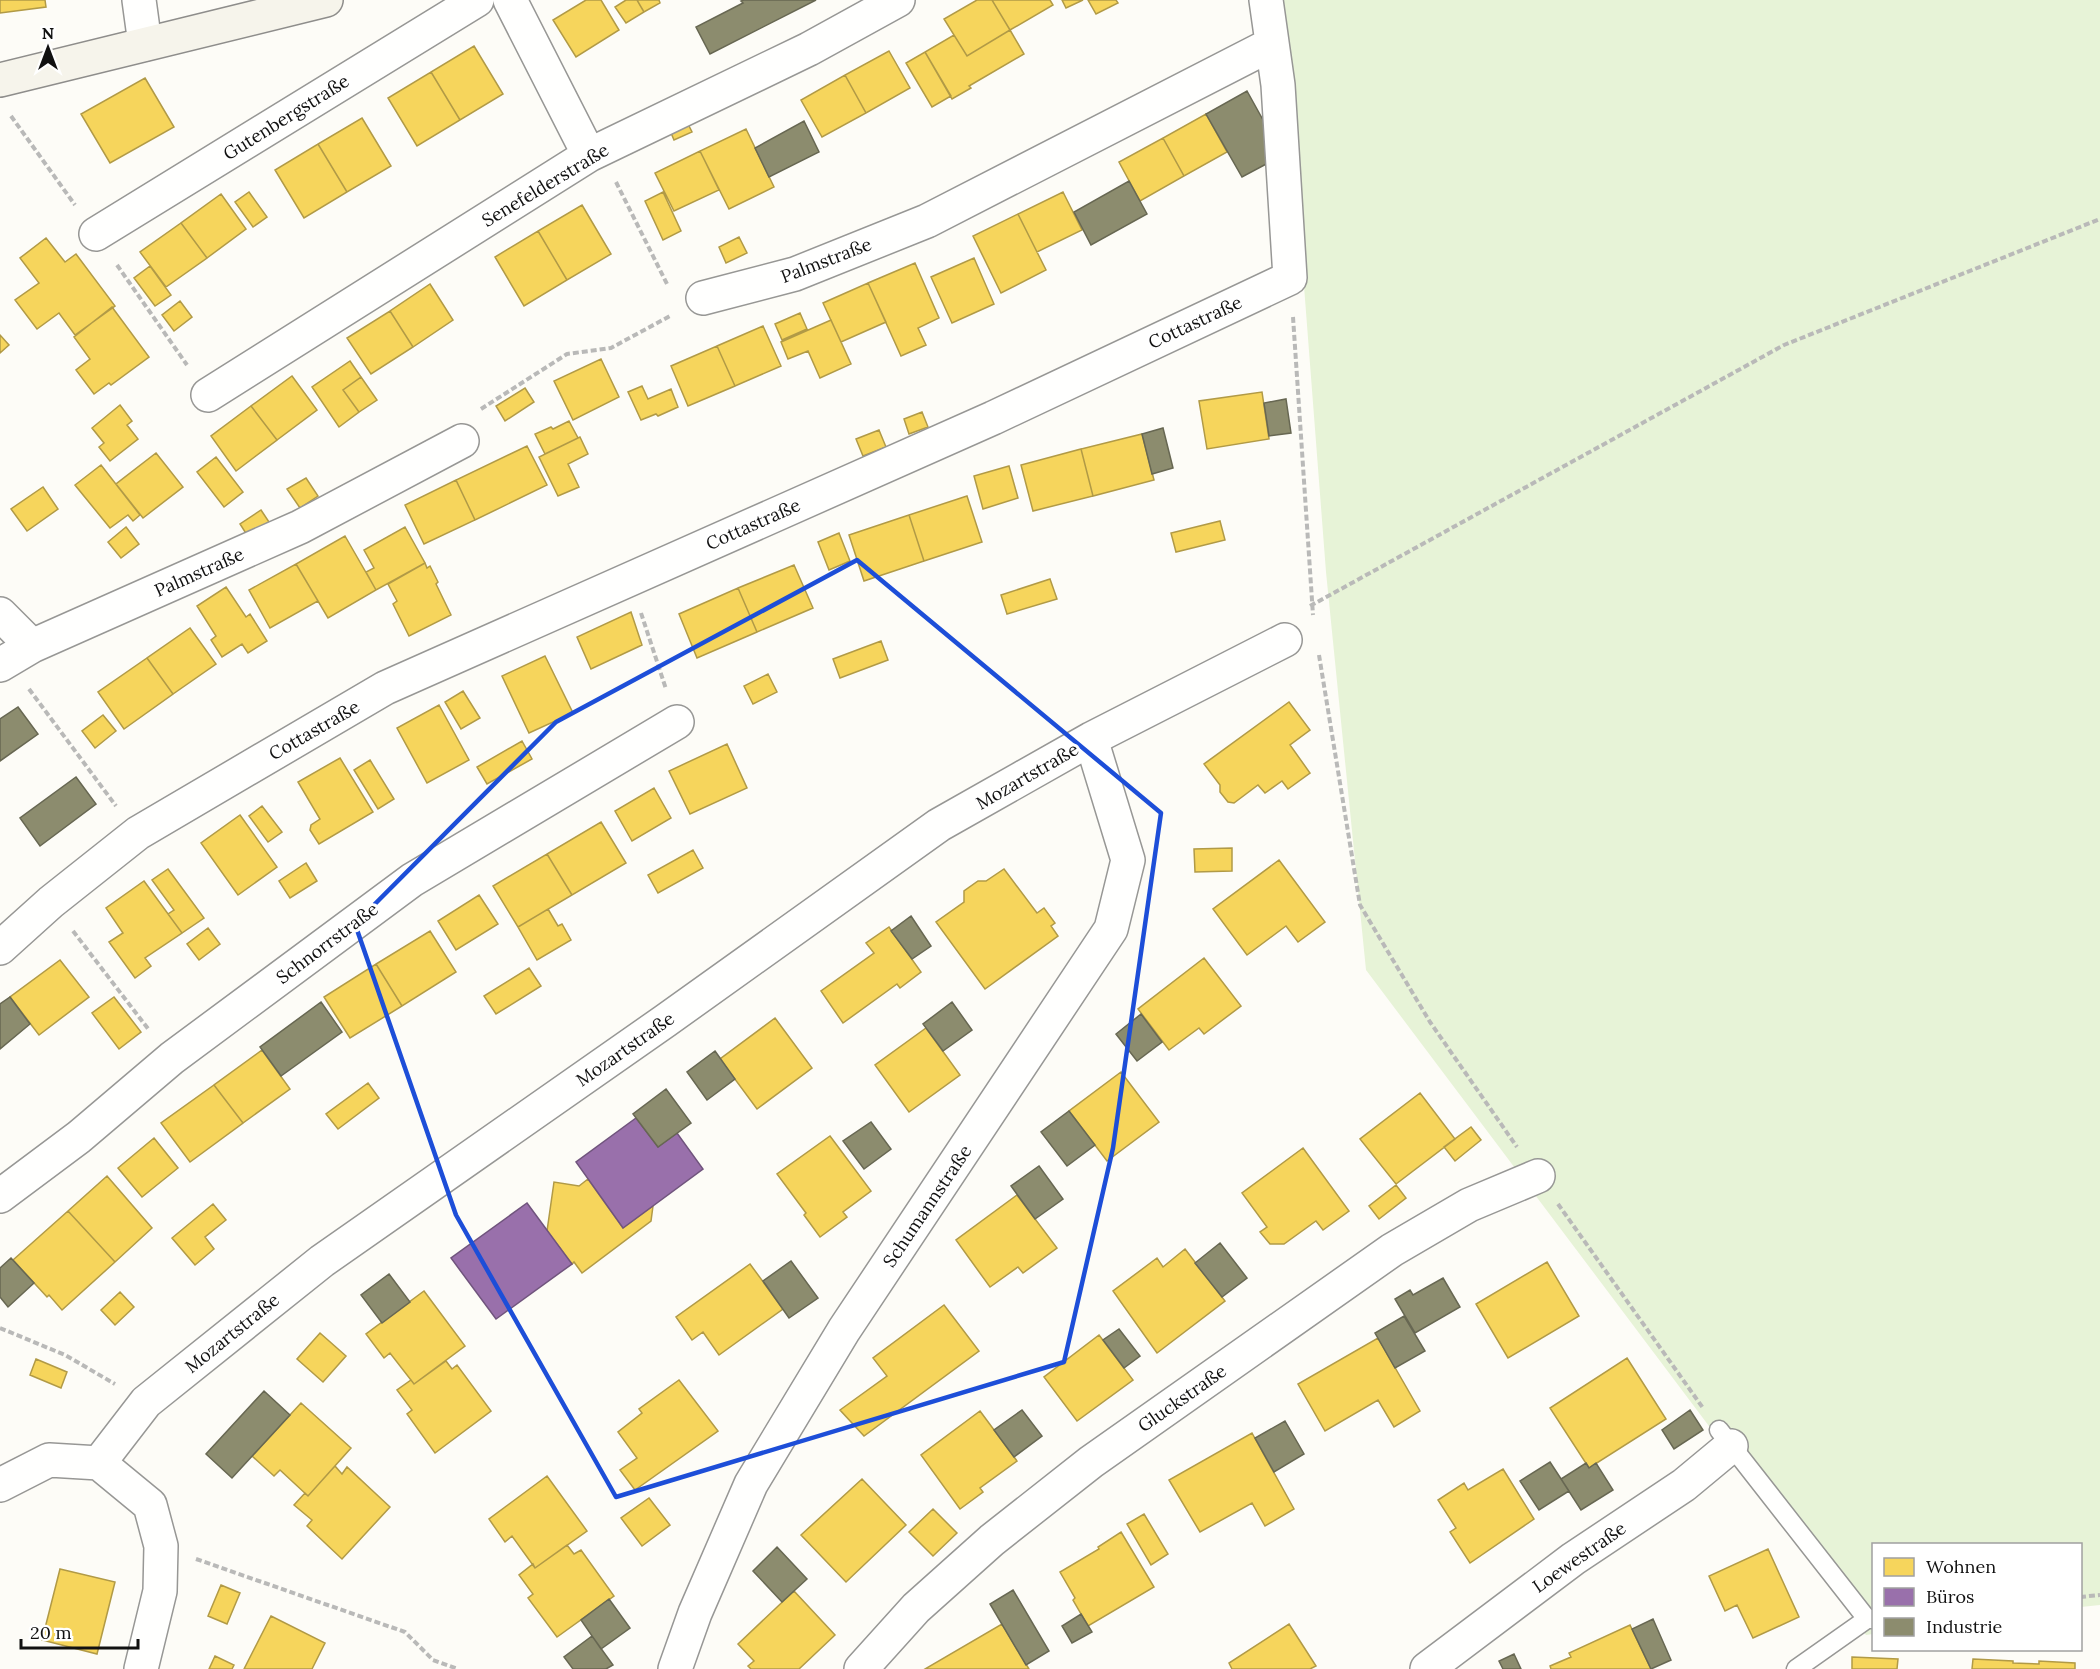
<svg xmlns="http://www.w3.org/2000/svg" width="2100" height="1669" font-family="Lora,serif">
<style>
.green{fill:#e7f3d7}
.homes{fill:#f6d55c;stroke:#b19a46;stroke-width:1.5}
.offices{fill:#9970ab;stroke:#70547d;stroke-width:1.5}
.industry{fill:#8c8c6e;stroke:#676752;stroke-width:1.5}
.lines{fill:none;stroke-linecap:round;stroke-linejoin:round}
.lane-casing{stroke:#979795;stroke-width:21}
.street-casing{stroke:#979795;stroke-width:36}
.secondary-casing{stroke:#8e8d8b;stroke-width:36}
.path{stroke:#b9b9b8;stroke-width:4;stroke-dasharray:6 3;stroke-linecap:butt}
.lane{stroke:#fffffe;stroke-width:18}
.street{stroke:#fffffe;stroke-width:33}
.secondary{stroke:#f6f4eb;stroke-width:33}
.marked{fill:none;stroke:#1d4ed8;stroke-width:4.5;stroke-linejoin:round}
.labels{text-anchor:middle;dominant-baseline:central;stroke-width:6;stroke-linejoin:round;paint-order:stroke}
.street-label{font-size:18px;fill:#111;stroke:#fff}
</style>
<rect width="100%" height="100%" fill="#fdfcf7"/>
<!-- green -->
<path class="green" d="M 1282,0 L 2100,0 L 2100,1605 L 2081,1607 L 2080,1544 L 1874,1544 L 1873,1634 L 1866,1635 L 1366,970 L 1326,572 Z"/>
<!-- homes -->
<path class="homes" d="M 0,0 L 45,0 L 46,7 L 0,13 Z
M 586,0 L 601,0 L 619,30 L 576,57 L 553,20 Z
M 626,0 L 637,0 L 644,12 L 626,23 L 615,7 Z
M 637,0 L 659,0 L 660,3 L 644,12 Z
M 977,0 L 992,0 L 1010,30 L 967,56 L 944,19 Z
M 992,0 L 1050,0 L 1053,5 L 1010,30 Z
M 1062,0 L 1083,0 L 1066,8 Z
M 1088,0 L 1116,0 L 1118,3 L 1096,14 Z
M 1010,30 L 1024,54 L 969,86 L 971,88 L 952,99 L 925,52 L 954,35 L 967,56 Z
M 474,46 L 503,94 L 460,120 L 431,72 Z
M 889,51 L 910,88 L 866,113 L 845,75 Z
M 925,52 L 951,96 L 932,107 L 906,63 Z
M 431,72 L 460,120 L 417,146 L 388,98 Z
M 845,75 L 866,113 L 822,137 L 801,100 Z
M 145,78 L 174,127 L 110,163 L 81,114 Z
M 1206,114 L 1227,152 L 1184,176 L 1163,138 Z
M 362,118 L 391,166 L 347,192 L 318,144 Z
M 686,120 L 692,132 L 674,140 L 669,128 Z
M 746,129 L 774,187 L 729,209 L 700,151 Z
M 1163,138 L 1184,176 L 1140,201 L 1119,162 Z
M 318,144 L 347,192 L 304,218 L 275,170 Z
M 700,151 L 719,190 L 674,211 L 655,173 Z
M 249,192 L 267,217 L 253,227 L 235,202 Z
M 663,192 L 681,231 L 663,240 L 645,201 Z
M 1063,192 L 1082,230 L 1037,252 L 1018,214 Z
M 221,194 L 246,229 L 207,258 L 181,223 Z
M 582,205 L 611,254 L 567,280 L 538,231 Z
M 1018,214 L 1046,270 L 1001,293 L 973,236 Z
M 181,223 L 207,258 L 166,287 L 140,252 Z
M 538,231 L 567,280 L 524,306 L 495,257 Z
M 739,237 L 747,253 L 726,263 L 719,247 Z
M 46,238 L 65,262 L 76,254 L 115,306 L 75,335 L 59,313 L 37,329 L 15,300 L 39,283 L 20,258 Z
M 974,258 L 994,304 L 952,323 L 931,277 Z
M 915,263 L 939,318 L 918,328 L 926,345 L 901,356 L 868,283 Z
M 150,266 L 171,295 L 155,306 L 134,278 Z
M 868,283 L 886,322 L 841,342 L 823,303 Z
M 430,284 L 453,320 L 413,347 L 390,311 Z
M 180,301 L 192,317 L 174,331 L 162,315 Z
M 112,307 L 149,357 L 111,385 L 109,383 L 94,394 L 76,370 L 90,359 L 74,337 Z
M 390,311 L 413,347 L 371,374 L 347,338 Z
M 800,313 L 807,329 L 782,340 L 775,324 Z
M 831,320 L 851,364 L 820,378 L 808,351 L 788,359 L 781,342 Z
M 763,326 L 781,366 L 735,386 L 717,346 Z
M 0,335 L 9,345 L 0,353 Z
M 717,346 L 735,386 L 688,406 L 671,366 Z
M 601,359 L 619,397 L 573,420 L 554,381 Z
M 350,361 L 361,377 L 343,390 L 359,412 L 339,427 L 312,387 Z
M 292,376 L 317,410 L 277,440 L 251,406 Z
M 361,377 L 377,400 L 359,412 L 343,390 Z
M 642,386 L 648,399 L 671,389 L 678,407 L 658,416 L 656,414 L 641,420 L 628,392 Z
M 525,388 L 534,402 L 505,421 L 496,406 Z
M 1262,392 L 1269,439 L 1207,449 L 1199,401 Z
M 120,405 L 132,421 L 127,425 L 138,439 L 110,461 L 99,447 L 104,443 L 92,428 Z
M 251,406 L 277,440 L 236,471 L 211,436 Z
M 922,412 L 928,427 L 909,434 L 904,419 Z
M 569,421 L 578,438 L 545,454 L 535,434 L 551,427 L 553,429 Z
M 879,430 L 886,447 L 863,456 L 856,439 Z
M 1142,434 L 1154,480 L 1093,496 L 1081,449 Z
M 580,437 L 588,454 L 568,464 L 579,487 L 558,496 L 539,457 Z
M 527,446 L 547,485 L 475,520 L 456,480 Z
M 1081,449 L 1093,496 L 1033,511 L 1021,465 Z
M 156,453 L 183,487 L 143,518 L 116,484 Z
M 216,457 L 243,492 L 224,507 L 197,472 Z
M 101,465 L 140,515 L 133,521 L 128,515 L 110,528 L 75,485 Z
M 1009,466 L 1018,498 L 983,509 L 974,476 Z
M 306,478 L 318,496 L 300,508 L 287,489 Z
M 456,480 L 475,520 L 424,544 L 405,505 Z
M 43,487 L 58,509 L 27,531 L 11,509 Z
M 967,496 L 982,542 L 924,561 L 909,515 Z
M 261,510 L 269,522 L 247,535 L 240,524 Z
M 909,515 L 924,561 L 864,581 L 849,535 Z
M 1220,521 L 1225,540 L 1176,552 L 1171,533 Z
M 126,527 L 139,544 L 121,558 L 108,542 Z
M 405,527 L 425,563 L 376,590 L 366,572 L 374,568 L 364,550 Z
M 839,533 L 850,561 L 829,570 L 818,542 Z
M 345,536 L 376,590 L 328,618 L 296,564 Z
M 425,563 L 427,568 L 430,566 L 438,582 L 436,584 L 451,615 L 409,636 L 393,604 L 397,601 L 388,584 Z
M 296,564 L 318,601 L 270,628 L 249,590 Z
M 794,565 L 813,608 L 757,632 L 738,588 Z
M 1050,579 L 1057,599 L 1007,614 L 1001,595 Z
M 226,587 L 246,617 L 250,614 L 267,641 L 248,653 L 242,644 L 222,657 L 211,640 L 216,636 L 197,606 Z
M 738,588 L 757,632 L 697,658 L 679,614 Z
M 631,612 L 642,645 L 591,669 L 577,637 Z
M 190,628 L 216,664 L 173,694 L 147,658 Z
M 881,641 L 888,660 L 840,678 L 833,659 Z
M 545,656 L 573,713 L 529,733 L 502,676 Z
M 147,658 L 173,694 L 124,729 L 98,692 Z
M 768,674 L 777,692 L 753,704 L 744,686 Z
M 463,691 L 480,718 L 461,729 L 445,702 Z
M 1289,702 L 1310,730 L 1290,745 L 1310,773 L 1288,789 L 1282,781 L 1265,793 L 1258,785 L 1234,803 L 1228,802 L 1220,792 L 1220,785 L 1204,764 Z
M 439,705 L 469,760 L 427,783 L 397,728 Z
M 103,715 L 116,731 L 95,748 L 82,731 Z
M 522,741 L 532,759 L 487,784 L 477,767 Z
M 727,744 L 747,788 L 690,814 L 669,771 Z
M 340,758 L 373,812 L 319,844 L 310,830 L 311,825 L 320,819 L 298,782 Z
M 370,760 L 394,799 L 378,809 L 354,770 Z
M 654,788 L 671,818 L 632,841 L 615,811 Z
M 262,806 L 282,832 L 268,842 L 249,816 Z
M 240,815 L 277,867 L 238,895 L 201,843 Z
M 601,822 L 626,863 L 572,895 L 547,854 Z
M 1232,848 L 1232,871 L 1195,872 L 1194,849 Z
M 693,850 L 703,868 L 658,893 L 648,875 Z
M 547,854 L 572,895 L 518,927 L 493,886 Z
M 1279,860 L 1325,922 L 1298,942 L 1286,926 L 1247,955 L 1213,909 Z
M 306,863 L 317,881 L 290,898 L 279,881 Z
M 168,869 L 204,918 L 182,933 L 168,914 L 174,910 L 152,880 Z
M 1004,869 L 1037,913 L 1044,908 L 1055,923 L 1051,926 L 1058,936 L 985,989 L 936,922 L 964,902 L 964,891 L 978,881 L 986,881 Z
M 144,881 L 182,933 L 145,958 L 151,966 L 135,978 L 109,942 L 123,933 L 106,908 Z
M 479,895 L 498,924 L 456,950 L 438,921 Z
M 548,909 L 558,926 L 562,924 L 571,940 L 537,960 L 518,927 Z
M 889,927 L 921,972 L 900,988 L 897,984 L 843,1023 L 821,991 L 874,953 L 866,943 Z
M 208,928 L 220,944 L 199,960 L 187,944 Z
M 430,931 L 456,972 L 402,1006 L 376,964 Z
M 1204,958 L 1241,1006 L 1204,1034 L 1199,1028 L 1169,1050 L 1138,1009 Z
M 60,960 L 89,997 L 39,1035 L 10,997 Z
M 376,964 L 402,1006 L 350,1038 L 324,997 Z
M 529,968 L 541,986 L 496,1014 L 484,996 Z
M 114,997 L 141,1032 L 119,1049 L 92,1013 Z
M 775,1018 L 812,1068 L 757,1109 L 720,1059 Z
M 926,1028 L 960,1075 L 909,1112 L 875,1065 Z
M 262,1050 L 290,1089 L 243,1123 L 214,1085 Z
M 1121,1072 L 1159,1122 L 1107,1161 L 1069,1111 Z
M 368,1083 L 379,1098 L 338,1129 L 326,1114 Z
M 214,1085 L 243,1123 L 190,1162 L 161,1123 Z
M 1420,1093 L 1455,1139 L 1396,1184 L 1360,1139 Z
M 1471,1127 L 1481,1140 L 1455,1161 L 1444,1147 Z
M 830,1136 L 871,1191 L 843,1212 L 847,1217 L 820,1237 L 804,1215 L 806,1213 L 777,1174 Z
M 154,1138 L 178,1168 L 142,1197 L 118,1168 Z
M 1303,1148 L 1349,1211 L 1323,1230 L 1316,1221 L 1284,1244 L 1270,1244 L 1260,1232 L 1267,1227 L 1242,1193 Z
M 107,1176 L 152,1228 L 115,1262 L 68,1211 Z
M 588,1179 L 623,1228 L 653,1206 L 651,1221 L 582,1273 L 574,1262 L 572,1264 L 547,1231 L 554,1182 L 579,1186 Z
M 1396,1185 L 1406,1198 L 1379,1219 L 1369,1206 Z
M 1017,1195 L 1057,1248 L 1023,1273 L 1018,1267 L 990,1287 L 956,1240 Z
M 213,1204 L 226,1220 L 205,1237 L 214,1249 L 195,1265 L 172,1238 Z
M 68,1211 L 115,1262 L 62,1310 L 49,1295 L 47,1297 L 13,1260 Z
M 1185,1249 L 1225,1301 L 1157,1353 L 1113,1291 L 1157,1258 L 1163,1267 Z
M 1547,1262 L 1579,1316 L 1508,1358 L 1476,1304 Z
M 750,1264 L 783,1309 L 719,1355 L 703,1332 L 692,1340 L 676,1317 Z
M 424,1291 L 465,1346 L 414,1384 L 390,1353 L 384,1358 L 366,1334 Z
M 120,1292 L 134,1307 L 115,1325 L 101,1310 Z
M 944,1305 L 979,1351 L 864,1436 L 840,1410 L 887,1376 L 873,1358 Z
M 320,1333 L 346,1356 L 323,1382 L 297,1359 Z
M 1099,1335 L 1133,1380 L 1077,1421 L 1044,1377 Z
M 1378,1338 L 1420,1411 L 1394,1427 L 1378,1400 L 1325,1431 L 1298,1384 Z
M 1627,1358 L 1666,1419 L 1589,1468 L 1550,1408 Z
M 36,1359 L 67,1372 L 61,1388 L 30,1375 Z
M 446,1361 L 452,1369 L 457,1365 L 491,1411 L 435,1453 L 407,1414 L 412,1410 L 397,1390 L 411,1380 L 414,1384 Z
M 679,1380 L 718,1431 L 635,1490 L 620,1470 L 637,1458 L 618,1432 L 642,1413 L 639,1409 Z
M 301,1403 L 351,1448 L 308,1496 L 280,1470 L 274,1476 L 252,1456 Z
M 980,1411 L 1017,1461 L 980,1488 L 983,1492 L 960,1509 L 921,1455 Z
M 1252,1433 L 1294,1509 L 1265,1526 L 1252,1503 L 1200,1532 L 1169,1480 Z
M 335,1466 L 342,1474 L 347,1467 L 390,1507 L 342,1559 L 307,1526 L 312,1520 L 294,1505 L 305,1493 L 308,1496 Z
M 1503,1469 L 1534,1519 L 1470,1563 L 1450,1532 L 1456,1528 L 1438,1500 L 1464,1483 L 1468,1490 Z
M 547,1476 L 587,1531 L 535,1568 L 512,1536 L 505,1542 L 489,1519 Z
M 862,1479 L 906,1525 L 846,1582 L 801,1535 Z
M 649,1498 L 670,1525 L 642,1546 L 621,1518 Z
M 933,1509 L 957,1533 L 933,1556 L 909,1532 Z
M 1144,1514 L 1168,1554 L 1151,1565 L 1127,1524 Z
M 1121,1532 L 1154,1587 L 1088,1626 L 1073,1600 L 1075,1598 L 1060,1572 L 1099,1549 L 1098,1547 Z
M 567,1545 L 574,1554 L 581,1550 L 614,1596 L 557,1637 L 528,1598 L 533,1594 L 519,1575 L 533,1564 L 535,1568 Z
M 1768,1549 L 1799,1617 L 1753,1638 L 1737,1605 L 1725,1611 L 1709,1576 Z
M 60,1569 L 115,1582 L 97,1654 L 42,1640 Z
M 221,1585 L 240,1593 L 227,1624 L 208,1616 Z
M 794,1591 L 835,1635 L 799,1669 L 751,1669 L 748,1666 L 754,1661 L 738,1644 Z
M 271,1616 L 325,1643 L 312,1669 L 244,1669 Z
M 1002,1624 L 1029,1669 L 925,1669 Z
M 1289,1624 L 1316,1666 L 1310,1669 L 1232,1669 L 1229,1663 Z
M 1630,1625 L 1651,1669 L 1551,1669 L 1550,1666 L 1571,1657 L 1569,1653 Z
M 215,1656 L 234,1665 L 232,1669 L 209,1669 Z
M 1852,1657 L 1898,1659 L 1897,1669 L 1852,1669 Z
M 1973,1659 L 2013,1661 L 2013,1663 L 2039,1664 L 2039,1661 L 2075,1663 L 2075,1669 L 1972,1669 Z"/>
<!-- offices -->
<path class="offices" d="M 636,1118 L 658,1147 L 677,1133 L 703,1169 L 623,1228 L 576,1162 Z
M 527,1203 L 572,1264 L 496,1319 L 451,1258 Z"/>
<!-- industry -->
<path class="industry" d="M 744,0 L 816,0 L 710,54 L 696,27 L 743,3 L 741,1 Z
M 1247,91 L 1268,129 L 1270,162 L 1242,177 L 1206,114 Z
M 804,121 L 819,152 L 769,177 L 755,148 Z
M 1129,181 L 1147,214 L 1091,245 L 1074,212 Z
M 1286,399 L 1291,433 L 1269,436 L 1264,403 Z
M 1163,428 L 1173,468 L 1152,474 L 1142,434 Z
M 18,707 L 38,734 L 0,761 L 0,719 Z
M 76,777 L 96,804 L 40,846 L 20,818 Z
M 911,916 L 931,946 L 912,959 L 891,931 Z
M 10,997 L 30,1024 L 0,1049 L 0,1004 Z
M 321,1002 L 342,1032 L 281,1076 L 260,1047 Z
M 952,1002 L 972,1030 L 943,1051 L 923,1024 Z
M 1141,1014 L 1162,1042 L 1137,1061 L 1116,1034 Z
M 715,1051 L 735,1079 L 707,1100 L 687,1072 Z
M 666,1089 L 691,1123 L 658,1147 L 633,1114 Z
M 1069,1111 L 1095,1145 L 1067,1166 L 1041,1132 Z
M 871,1122 L 891,1149 L 864,1169 L 843,1141 Z
M 1039,1166 L 1063,1199 L 1035,1219 L 1011,1186 Z
M 1220,1243 L 1247,1278 L 1222,1297 L 1195,1263 Z
M 11,1258 L 34,1283 L 8,1307 L 0,1297 L 0,1268 Z
M 791,1261 L 818,1298 L 789,1318 L 763,1281 Z
M 389,1274 L 410,1302 L 382,1323 L 361,1295 Z
M 1443,1278 L 1460,1307 L 1415,1333 L 1395,1299 L 1410,1290 L 1413,1295 Z
M 1404,1316 L 1425,1351 L 1395,1368 L 1375,1333 Z
M 1119,1329 L 1140,1356 L 1124,1368 L 1103,1340 Z
M 264,1391 L 290,1415 L 232,1478 L 206,1454 Z
M 1022,1410 L 1042,1436 L 1014,1457 L 994,1430 Z
M 1690,1410 L 1703,1430 L 1674,1449 L 1662,1430 Z
M 1285,1421 L 1304,1454 L 1274,1472 L 1255,1438 Z
M 1550,1462 L 1569,1491 L 1539,1510 L 1520,1481 Z
M 1586,1463 L 1589,1468 L 1596,1463 L 1613,1490 L 1581,1510 L 1561,1479 Z
M 777,1547 L 807,1579 L 782,1602 L 753,1571 Z
M 1013,1590 L 1049,1651 L 1026,1665 L 990,1604 Z
M 609,1599 L 630,1628 L 601,1649 L 581,1620 Z
M 1081,1614 L 1092,1632 L 1072,1643 L 1062,1626 Z
M 1653,1619 L 1671,1660 L 1651,1669 L 1632,1629 Z
M 592,1636 L 613,1665 L 606,1669 L 573,1669 L 564,1657 Z
M 1514,1654 L 1521,1669 L 1503,1669 L 1499,1661 Z"/>
<g class="lines">
<!-- lane casing -->
<g class="lane-casing">
<path id="lane" d="M 1719,1430 L 1867,1619
M 1796,1669 L 1867,1619 L 1874,1619"/>
</g>
<!-- street casing -->
<g class="street-casing">
<path id="street" d="M 139,0 L 145,44
M 510,0 L 589,155
M 96,234 L 477,0
M 703,298 L 795,274 L 927,221 L 1272,44
M 208,395 L 589,155 L 809,49 L 898,0
M 0,614 L 32,646
M 0,665 L 32,646 L 300,527 L 462,441
M 0,948 L 51,902 L 138,833 L 385,688 L 993,418 L 1290,278 L 1278,85 L 1266,0
M 0,1196 L 79,1137 L 172,1058 L 412,880 L 677,722
M 99,1463 L 146,1402 L 322,1261 L 665,1021 L 939,825 L 1091,739 L 1285,640
M 99,1463 L 150,1505 L 161,1546 L 160,1591 L 141,1669
M 0,1485 L 49,1460 L 99,1463
M 675,1669 L 695,1613 L 751,1484 L 844,1330 L 1111,929 L 1128,860 L 1091,739
M 861,1669 L 916,1608 L 992,1540 L 1091,1462 L 1392,1250 L 1469,1205 L 1538,1176
M 1427,1669 L 1573,1559 L 1684,1485 L 1731,1446"/>
</g>
<!-- secondary casing -->
<g class="secondary-casing">
<path id="secondary" d="M 0,80 L 326,0"/>
</g>
<!-- path -->
<path class="path" d="M 11,116 L 75,205
M 616,182 L 668,286
M 117,265 L 187,365
M 1293,317 L 1313,615
M 481,409 L 567,354 L 611,348 L 670,316
M 1310,606 L 1784,345 L 2100,219
M 641,613 L 666,689
M 1319,655 L 1360,905 L 1430,1022 L 1517,1147
M 29,689 L 116,806
M 73,931 L 149,1030
M 1558,1204 L 1703,1408
M 0,1328 L 65,1355 L 115,1384
M 196,1559 L 405,1632 L 433,1660 L 458,1669
M 2080,1597 L 2100,1595"/>
<!-- lane -->
<use href="#lane" class="lane"/>
<!-- street -->
<use href="#street" class="street"/>
<!-- secondary -->
<use href="#secondary" class="secondary"/>
</g>
<!-- marked area -->
<path class="marked" d="M 857,560 L 1161,813 L 1113,1148 L 1064,1362 L 616,1497 L 456,1215 L 355,924 L 556,722 Z"/>
<g class="labels">
<!-- street labels -->
<g class="street-label">
<text transform="translate(286 117) rotate(-32)">Gutenbergstraße</text>
<text transform="translate(545 185) rotate(-31)">Senefelderstraße</text>
<text transform="translate(826 260) rotate(-21)">Palmstraße</text>
<text transform="translate(1195 322) rotate(-25)">Cottastraße</text>
<text transform="translate(753 524) rotate(-24)">Cottastraße</text>
<text transform="translate(199 572) rotate(-24)">Palmstraße</text>
<text transform="translate(314 730) rotate(-30)">Cottastraße</text>
<text transform="translate(1027 776) rotate(-30)">Mozartstraße</text>
<text transform="translate(327 943) rotate(-37)">Schnorrstraße</text>
<text transform="translate(625 1049) rotate(-35)">Mozartstraße</text>
<text transform="translate(927 1206) rotate(-56)">Schumannstraße</text>
<text transform="translate(232 1333) rotate(-39)">Mozartstraße</text>
<text transform="translate(1182 1398) rotate(-35)">Gluckstraße</text>
<text transform="translate(1579 1557) rotate(-35)">Loewestraße</text>
</g>
</g>
<!-- legend -->
<rect x="1872" y="1543" width="210" height="108" fill="#ffffff" stroke="#a0a0a0" stroke-width="1.5"/>
<rect x="1884" y="1558" width="30" height="18" fill="#f6d55c" stroke="#a0a0a0" stroke-width="1.5"/>
<text x="1926" y="1573" font-size="18" fill="#111111">Wohnen</text>
<rect x="1884" y="1588" width="30" height="18" fill="#9970ab" stroke="#a0a0a0" stroke-width="1.5"/>
<text x="1926" y="1603" font-size="18" fill="#111111">Büros</text>
<rect x="1884" y="1618" width="30" height="18" fill="#8c8c6e" stroke="#a0a0a0" stroke-width="1.5"/>
<text x="1926" y="1633" font-size="18" fill="#111111">Industrie</text>
<!-- north arrow -->
<g transform="translate(48 48)" stroke="#ffffff" stroke-width="4.5" paint-order="stroke">
<path d="M0-4.5L10 22L0 15L-10 22Z" fill="#111111"/>
<text y="-9" font-size="16" font-weight="bold" text-anchor="middle" fill="#111111">N</text>
</g>
<!-- scale -->
<path d="M21 1639v9h117v-9" fill="none" stroke="#111111" stroke-width="3"/>
<text x="30" y="1639" font-size="18" fill="#111111" stroke="#ffffff" stroke-width="4.5" paint-order="stroke">20 m</text>
</svg>
